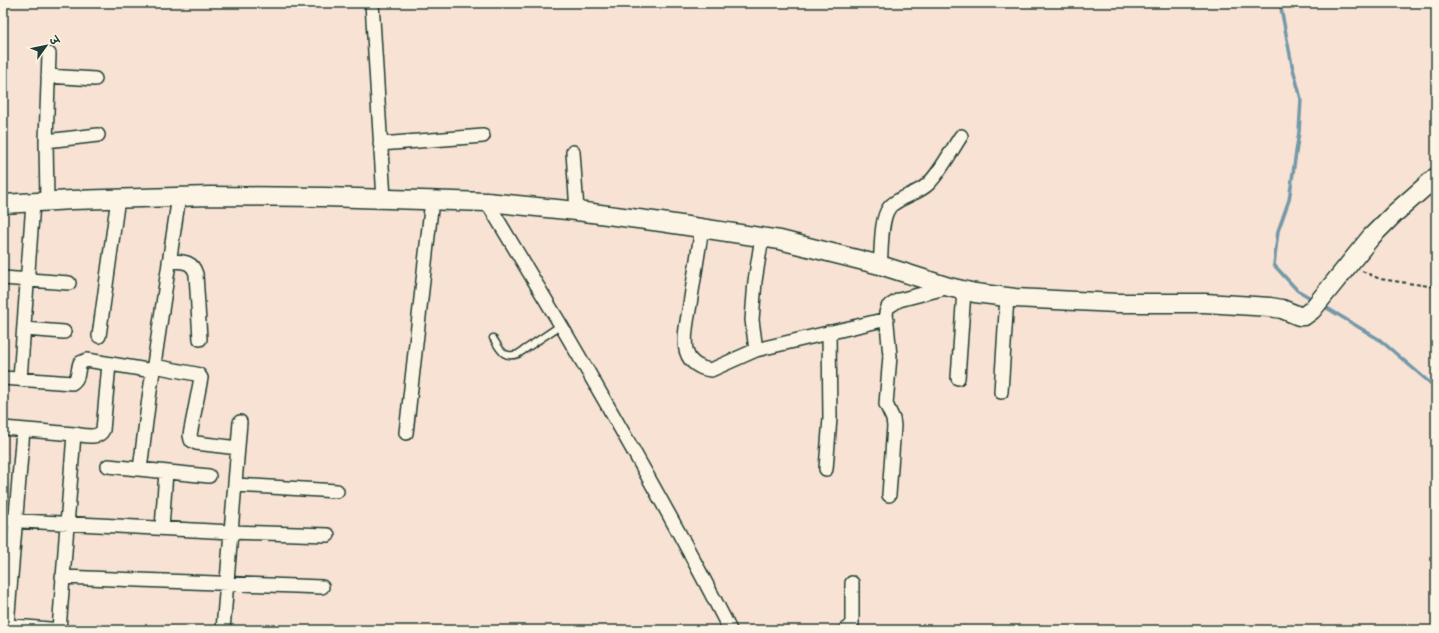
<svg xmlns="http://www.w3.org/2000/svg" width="1439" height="633" font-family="'Comic Neue','Playpen Sans Deva',sans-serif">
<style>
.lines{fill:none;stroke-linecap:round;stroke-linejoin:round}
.stream{stroke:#7399a9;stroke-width:3.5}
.lane-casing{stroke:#1f3d34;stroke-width:9}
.street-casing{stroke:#1f3d34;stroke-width:16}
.secondary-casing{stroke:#1f3d34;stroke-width:21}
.path{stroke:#1f3d34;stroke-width:2;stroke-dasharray:4 3;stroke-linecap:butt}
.lane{stroke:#fcf5e5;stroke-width:6}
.street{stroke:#fcf5e5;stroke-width:13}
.secondary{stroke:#fcf5e5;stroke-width:18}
</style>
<rect width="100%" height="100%" fill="#f8e2d3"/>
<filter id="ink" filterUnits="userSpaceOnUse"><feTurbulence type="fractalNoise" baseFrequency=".025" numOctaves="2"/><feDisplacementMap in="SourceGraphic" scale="8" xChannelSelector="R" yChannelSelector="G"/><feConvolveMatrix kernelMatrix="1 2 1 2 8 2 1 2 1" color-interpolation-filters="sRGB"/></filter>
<g filter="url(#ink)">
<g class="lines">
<!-- stream -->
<path class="stream" d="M 1280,3 L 1292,65 L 1301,99 L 1299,132 L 1289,200 L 1278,231 L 1274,265 L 1297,290 L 1314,300
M 1322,305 L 1380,340 L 1436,388"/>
<!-- lane casing -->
<g class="lane-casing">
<path id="lane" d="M 493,338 C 500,349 503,359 518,354 L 561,325"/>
</g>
<!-- street casing -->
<g class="street-casing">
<path id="street" d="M 372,3 L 384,199
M 48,76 L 95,79
M 46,141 L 98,135
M 380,144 L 483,136
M 573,152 L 577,211
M 47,201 L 46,141 L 49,54
M 487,202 C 512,244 537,285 562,327 C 620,426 678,527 730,630
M 702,228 C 698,253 694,279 690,304 C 688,318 682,340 687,353 C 690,363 701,369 711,370 L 756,350 L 887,319
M 169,261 C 182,262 192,260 196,274 L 200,339
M 880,265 C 882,250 880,220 889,208 C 896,198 918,194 928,184 C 940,173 951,151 961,136
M 3,278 L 69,283
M 24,329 L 64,332
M 99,336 L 118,198
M 756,350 L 752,320 L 755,281 L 762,237
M 154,366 L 196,374 L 199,375 L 201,378 L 190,435 L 191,440 L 196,443 L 238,448
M 3,378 L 72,383 C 80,378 77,370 80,363 L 87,360 L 153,371
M 958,378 L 964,291
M 20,379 L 33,203
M 1001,392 L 1007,297
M 3,428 L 74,434 L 59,630
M 406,433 L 432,200
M 74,434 C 83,435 98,440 103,430 L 109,364
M 108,466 L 209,476
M 140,469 L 149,398 L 179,196
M 826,469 L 830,418 L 829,332
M 235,485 L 337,491
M 889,495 L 894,426 L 893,419 L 886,404 L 890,356 L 886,313 L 888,307 L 899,300 L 949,287
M 3,520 L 231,532 L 328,535
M 162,528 L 166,472
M 62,577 L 322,587
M 3,625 L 61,630
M 7,625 L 23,430
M 223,630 L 240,422
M 845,630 L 852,624 L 852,583"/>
</g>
<!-- secondary casing -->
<g class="secondary-casing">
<path id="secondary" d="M 3,204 L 72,200 L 210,196 L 324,197 L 487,202 L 577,211 L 661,222 L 780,240 L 880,265 L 949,287 L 975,293 L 1015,298 L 1117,303 L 1205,303 L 1270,307 L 1282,309 L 1299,316 L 1304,316 L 1312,310 L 1371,237 L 1395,213 L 1436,177"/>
</g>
<!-- path -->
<path class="path" d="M 1362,271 L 1380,279 L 1436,287"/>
<!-- lane -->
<use href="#lane" class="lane"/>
<!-- street -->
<use href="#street" class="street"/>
<!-- secondary -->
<use href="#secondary" class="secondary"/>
</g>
</g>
<!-- margin -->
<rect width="1439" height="633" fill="none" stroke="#fcf5e5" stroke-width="16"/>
<rect x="8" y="8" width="1423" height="617" fill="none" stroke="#1f3d34" stroke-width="1.5" filter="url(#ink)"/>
<!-- north arrow -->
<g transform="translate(46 46) rotate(57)" stroke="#fcf5e5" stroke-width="3" paint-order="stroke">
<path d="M0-3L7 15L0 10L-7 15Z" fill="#1f3d34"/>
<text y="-6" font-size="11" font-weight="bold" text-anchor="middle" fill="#1f3d34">उ</text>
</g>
</svg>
